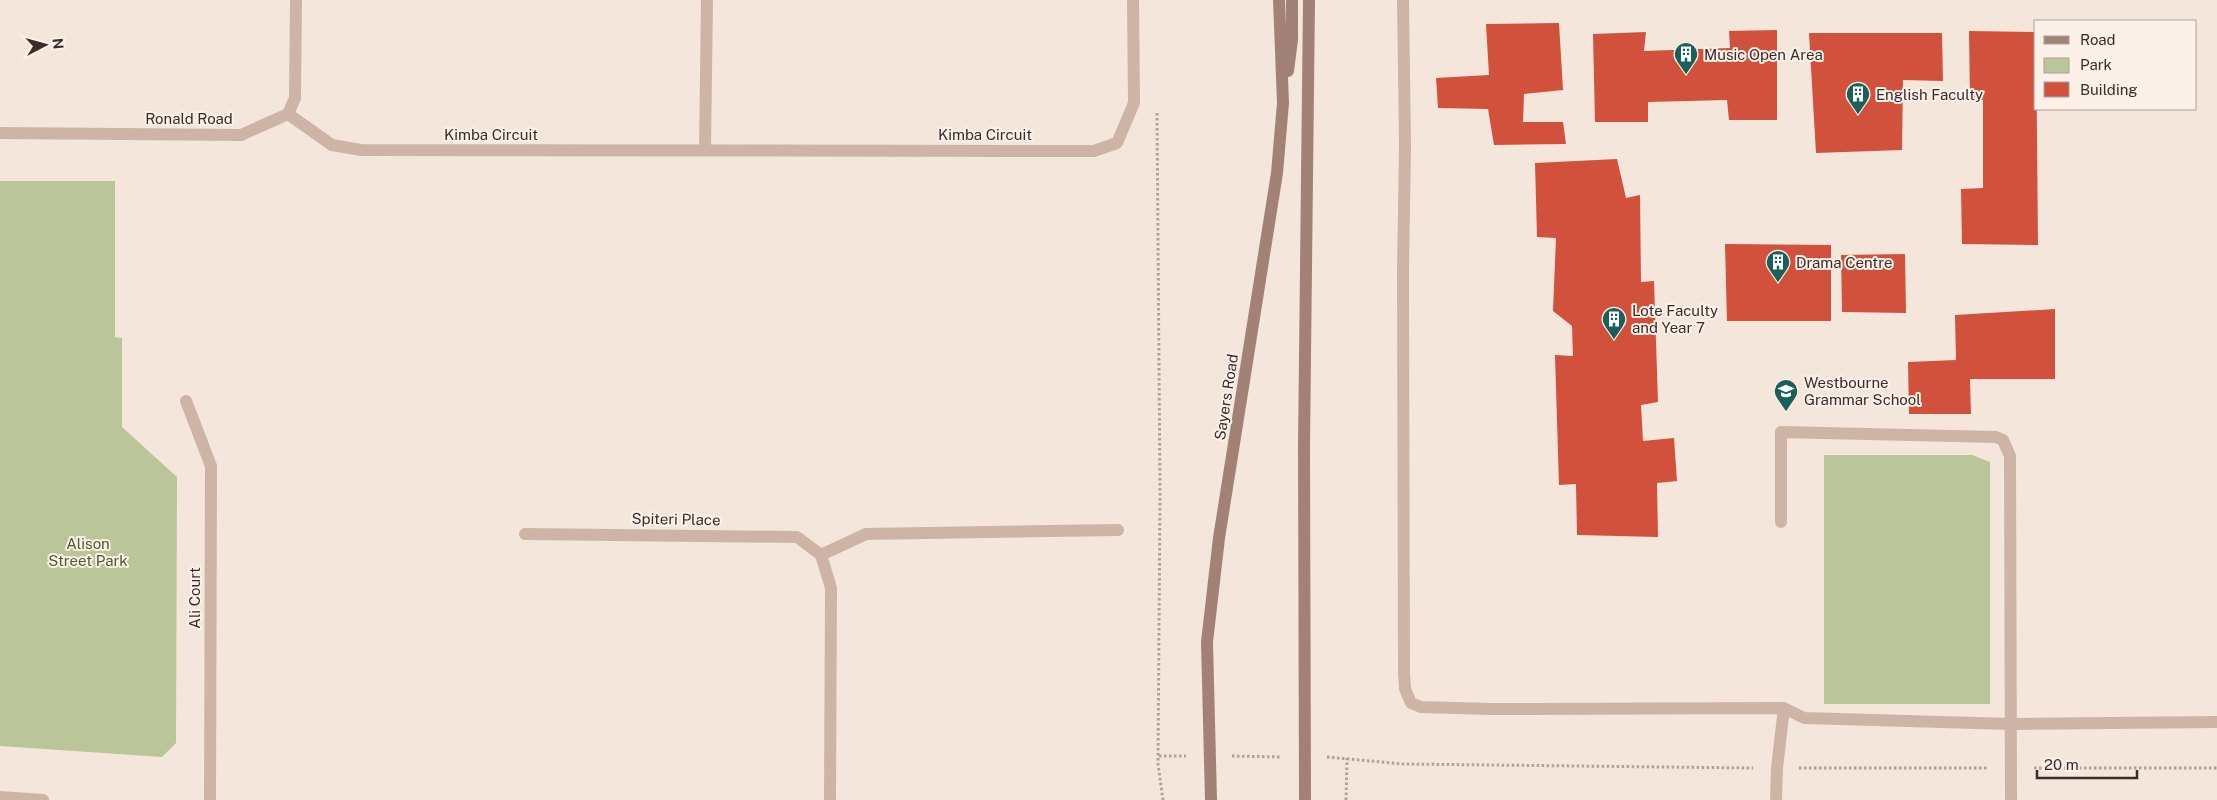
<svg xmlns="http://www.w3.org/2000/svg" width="2217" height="800" font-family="'Public Sans',sans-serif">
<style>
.green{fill:#bbc59a}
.building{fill:#d2513d}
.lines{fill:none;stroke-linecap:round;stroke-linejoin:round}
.path{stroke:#ba9e90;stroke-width:3;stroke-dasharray:2.5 2.5;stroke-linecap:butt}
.service{stroke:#ceb4a6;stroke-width:12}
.minor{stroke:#ceb4a6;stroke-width:12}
.secondary{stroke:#a28277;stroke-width:12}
.labels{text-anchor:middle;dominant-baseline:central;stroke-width:4;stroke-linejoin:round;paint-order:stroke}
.poi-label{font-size:15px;fill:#3a2c28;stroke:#fbf1e9;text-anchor:start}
.street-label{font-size:15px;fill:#3a2c28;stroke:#fbf1e9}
.park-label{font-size:15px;fill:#4e5b29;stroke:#fbf1e9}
</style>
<rect width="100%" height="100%" fill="#f5e6dc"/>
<!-- green -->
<path class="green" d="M 0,181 L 115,181 L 115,337 L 122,338 L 122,427 L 177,477 L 176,743 L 162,757 L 0,746 Z
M 1824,455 L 1972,455 L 1990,462 L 1990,704 L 1824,704 Z"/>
<!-- building -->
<path class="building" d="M 1559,23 L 1563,90 L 1524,94 L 1523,122 L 1563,122 L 1566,144 L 1494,145 L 1488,109 L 1438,108 L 1436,78 L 1489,75 L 1486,24 Z
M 1777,30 L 1777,120 L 1729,120 L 1727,100 L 1648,102 L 1648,122 L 1595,122 L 1593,34 L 1646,32 L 1644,51 L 1730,48 L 1729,31 Z
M 1969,31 L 2036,32 L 2038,245 L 1962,244 L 1961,189 L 1983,188 L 1983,100 L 1970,99 Z
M 1809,33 L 1942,33 L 1943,81 L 1903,80 L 1902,150 L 1816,153 Z
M 1617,159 L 1626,198 L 1640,195 L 1641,282 L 1654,281 L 1658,402 L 1641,405 L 1643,441 L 1674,438 L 1677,481 L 1657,483 L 1658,537 L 1577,535 L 1576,484 L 1559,485 L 1555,355 L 1573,356 L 1572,326 L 1553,311 L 1556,238 L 1537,237 L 1535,163 Z
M 1725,244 L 1831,245 L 1831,321 L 1727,321 Z
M 1905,254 L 1906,313 L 1842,312 L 1841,255 Z
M 2055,309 L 2055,379 L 1970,379 L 1971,414 L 1909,414 L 1908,362 L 1956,360 L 1955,315 Z"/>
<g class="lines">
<!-- path -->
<path class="path" d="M 1157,113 L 1160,493 L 1158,764 L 1163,800
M 1159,756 L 1186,756
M 1232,756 L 1281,757
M 1327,757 L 1403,764 L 1753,768
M 1799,768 L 1988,768
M 2034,768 L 2217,768
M 1346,800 L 1347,758"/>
<!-- service -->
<path class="service" d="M 1403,0 L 1405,145 L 1403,272 L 1404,673 L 1405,689 L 1411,703 L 1421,707 L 1491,709 L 1784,708 L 1804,718 L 2011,724 L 2217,722
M 1781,522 L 1781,432 L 1996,437 L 2003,440 L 2010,456 L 2011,800
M 1776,800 L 1777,768 L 1784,708"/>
<!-- minor -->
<path class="minor" d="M 288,114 L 332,145 L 361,150 L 1094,151 L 1117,143 L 1134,103 L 1133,0
M 0,133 L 241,135 L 288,114 L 295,98 L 296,0
M 705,149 L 707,0
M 186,401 L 211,466 L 210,800
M 525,534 L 797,537 L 821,555 L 831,588 L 830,800
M 821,555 L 866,534 L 1118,530
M 0,797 L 43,800"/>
<!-- secondary -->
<path class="secondary" d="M 1288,71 L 1292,40 L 1292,0
M 1211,800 L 1207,642 L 1219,538 L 1277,173 L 1283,103 L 1279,0
M 1305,800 L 1304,446 L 1309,0"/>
</g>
<!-- icons -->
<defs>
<g id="building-pin" transform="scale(1.25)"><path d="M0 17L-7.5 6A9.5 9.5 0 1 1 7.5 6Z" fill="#19605d" stroke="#fbf1e9"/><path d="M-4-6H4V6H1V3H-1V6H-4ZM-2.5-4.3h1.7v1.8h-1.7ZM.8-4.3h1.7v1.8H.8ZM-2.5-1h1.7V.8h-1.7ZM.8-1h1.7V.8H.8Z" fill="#fff"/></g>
<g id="school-pin" transform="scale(1.25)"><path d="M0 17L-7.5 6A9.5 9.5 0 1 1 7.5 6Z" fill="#19605d" stroke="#fbf1e9"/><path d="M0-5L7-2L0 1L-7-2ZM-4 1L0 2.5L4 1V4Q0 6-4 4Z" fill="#fff"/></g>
</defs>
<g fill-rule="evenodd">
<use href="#building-pin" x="1686" y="54"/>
<use href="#building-pin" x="1858" y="94"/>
<use href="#building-pin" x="1778" y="262"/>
<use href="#building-pin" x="1614" y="319"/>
<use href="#school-pin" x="1786" y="391"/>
</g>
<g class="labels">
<!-- poi labels -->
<g class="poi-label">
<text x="1704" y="54">Music Open Area</text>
<text x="1876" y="94">English Faculty</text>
<text x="1796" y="262">Drama Centre</text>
<text x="1632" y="310">Lote Faculty<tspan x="1632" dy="17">and Year 7</tspan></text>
<text x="1804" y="382">Westbourne<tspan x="1804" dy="17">Grammar School</tspan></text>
</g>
<!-- street labels -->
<g class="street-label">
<text x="189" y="118">Ronald Road</text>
<text x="491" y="134">Kimba Circuit</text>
<text x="985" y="134">Kimba Circuit</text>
<text transform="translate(1226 397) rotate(-81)">Sayers Road</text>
<text transform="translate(676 519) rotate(1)">Spiteri Place</text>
<text transform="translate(194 598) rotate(-90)">Ali Court</text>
</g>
<!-- park labels -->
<g class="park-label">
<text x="88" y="543">Alison<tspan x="88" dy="17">Street Park</tspan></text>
</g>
</g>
<!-- legend -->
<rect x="2034" y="20" width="162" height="90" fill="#fbf1e9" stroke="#aea29c"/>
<rect x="2044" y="36" width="25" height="8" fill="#a28277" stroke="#aea29c"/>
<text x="2080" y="45" font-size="15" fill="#3a2c28">Road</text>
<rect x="2044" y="58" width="25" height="15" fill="#bbc59a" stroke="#aea29c"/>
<text x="2080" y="70" font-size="15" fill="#3a2c28">Park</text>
<rect x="2044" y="82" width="25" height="15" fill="#d2513d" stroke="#aea29c"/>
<text x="2080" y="95" font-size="15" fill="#3a2c28">Building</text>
<!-- north arrow -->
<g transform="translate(45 45) rotate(84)" stroke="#fbf1e9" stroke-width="4" paint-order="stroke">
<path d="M0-4L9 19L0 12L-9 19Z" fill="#3a2c28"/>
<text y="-8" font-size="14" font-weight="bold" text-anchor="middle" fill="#3a2c28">N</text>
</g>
<!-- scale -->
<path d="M2037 770v8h100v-8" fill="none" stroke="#3a2c28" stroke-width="2.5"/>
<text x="2044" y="770" font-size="15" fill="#3a2c28" stroke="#fbf1e9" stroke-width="4" paint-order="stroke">20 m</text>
</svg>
